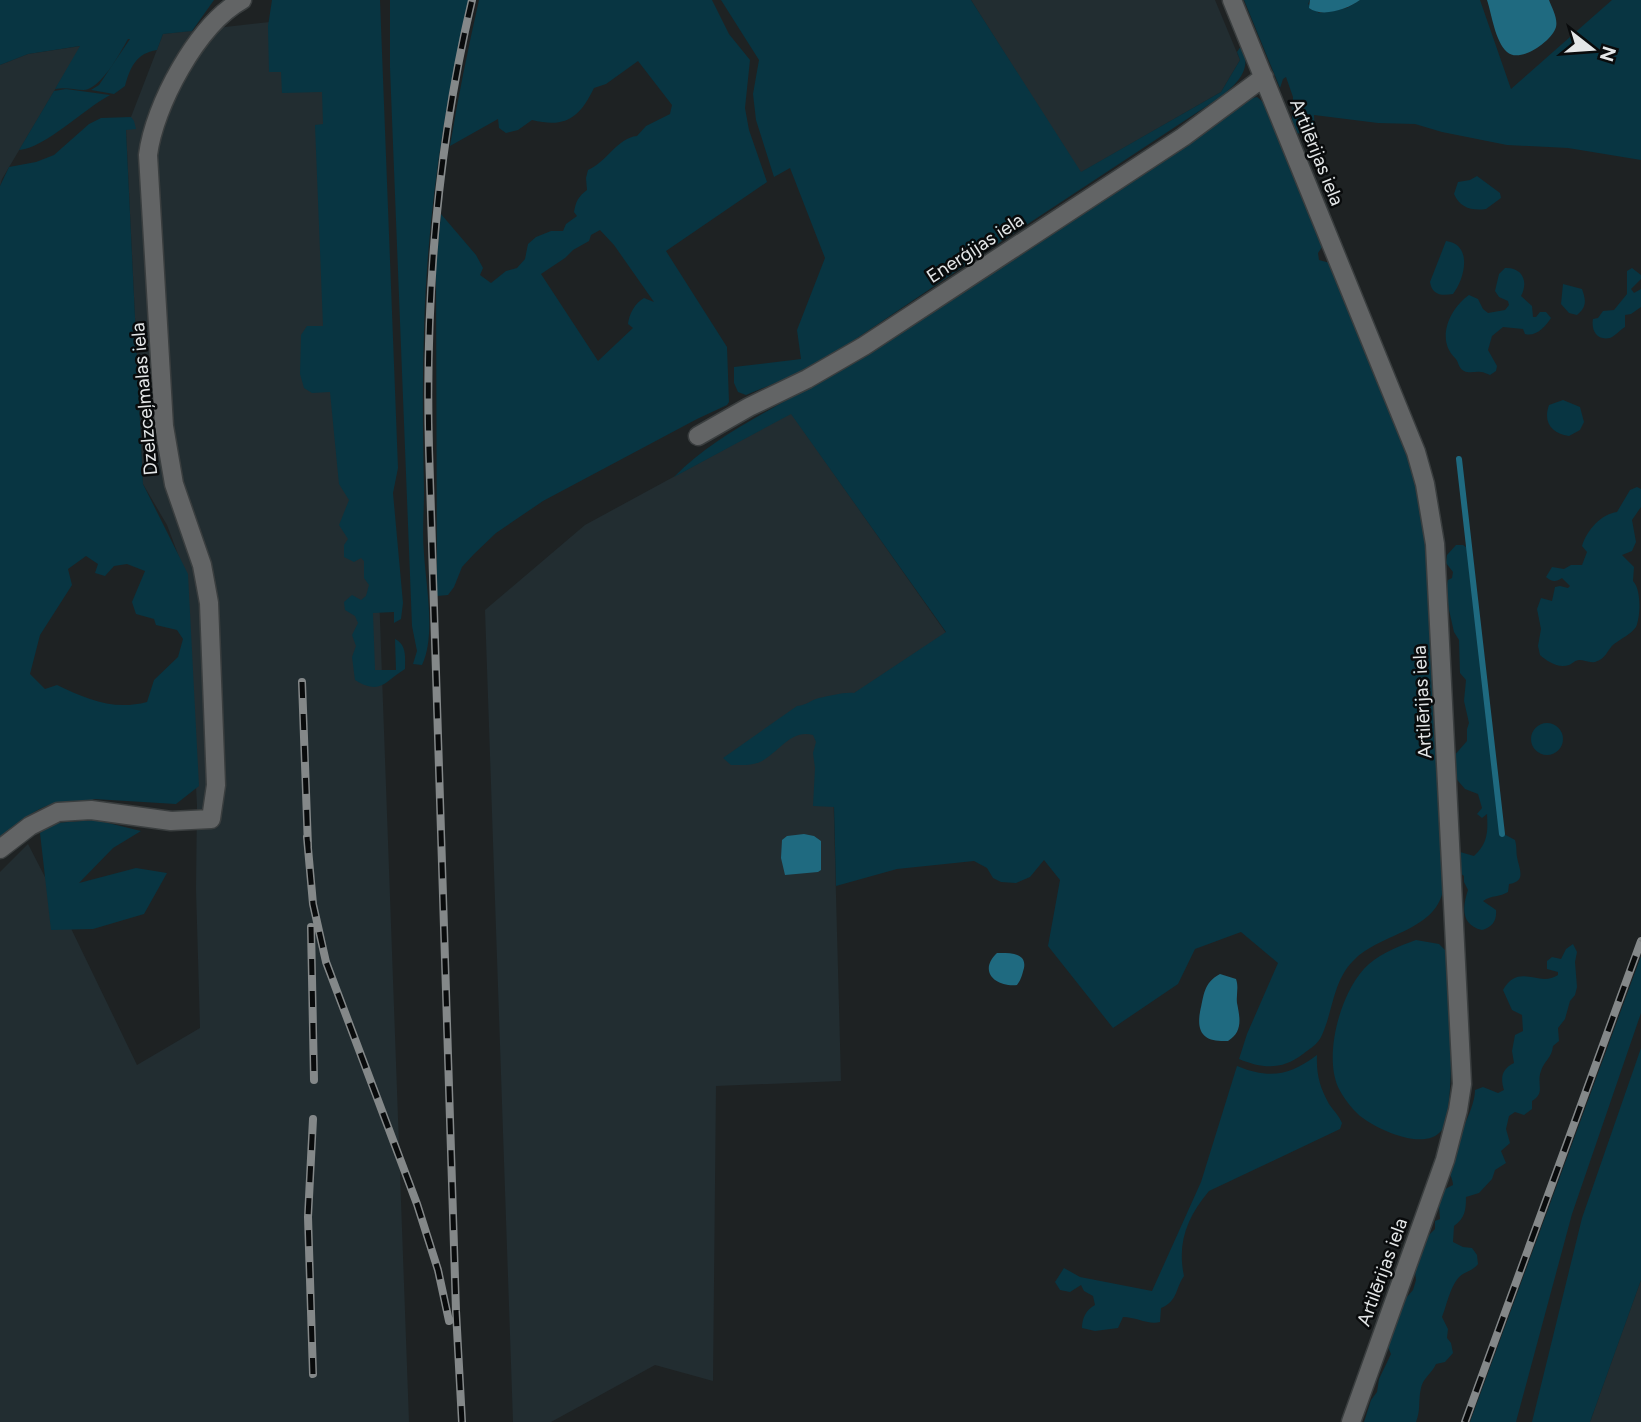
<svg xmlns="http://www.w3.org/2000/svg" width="1641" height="1422" font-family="Figtree,sans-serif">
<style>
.built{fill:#222d31}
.green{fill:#083542;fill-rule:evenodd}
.water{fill:#1f6a80}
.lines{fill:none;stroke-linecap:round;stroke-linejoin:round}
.stream{stroke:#1f6a80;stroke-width:6}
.minor-casing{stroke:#3a3e3f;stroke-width:21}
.minor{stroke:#626465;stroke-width:18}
.rail-casing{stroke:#848889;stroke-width:8}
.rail{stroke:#090b0c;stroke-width:5;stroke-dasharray:16;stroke-linecap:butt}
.labels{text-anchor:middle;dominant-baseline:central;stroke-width:5;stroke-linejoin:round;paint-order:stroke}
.street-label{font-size:19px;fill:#e4e7e8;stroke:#090b0c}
</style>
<rect width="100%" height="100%" fill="#1e2223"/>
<!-- built -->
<path class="built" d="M 971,0 L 1215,0 L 1240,60 L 1221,92 L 1080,173 Z
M 358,12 L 409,1422 L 0,1422 L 0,872 L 28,844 L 65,916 L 137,1065 L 200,1028 L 196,889 L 197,805 L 184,570 L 167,525 L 143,484 L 126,130 L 163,34 Z
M 81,46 L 2,179 L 0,186 L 0,65 L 28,54 Z
M 791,413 L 946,633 L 831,709 L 841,1081 L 716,1086 L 713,1381 L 655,1365 L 551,1422 L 513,1422 L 485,610 L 585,525 Z
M 1641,1280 L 1641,1422 L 1590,1422 L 1620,1338 Z"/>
<!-- green -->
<path class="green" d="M 0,0 L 214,0 L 192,31 L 163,34 L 157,50 C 136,53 130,68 125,86 L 114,94 L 91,90 L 99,85 L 130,39 L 128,39 C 120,53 101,89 84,90 C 74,90 66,87 55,89 L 80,46 L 28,54 L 0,65 Z
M 272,0 L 380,0 L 398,468 L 393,493 L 403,603 L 401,619 L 394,623 L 394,612 L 373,613 L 375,670 L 396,670 L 395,639 C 407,645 405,657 405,669 C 385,681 381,696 355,680 L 352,657 L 356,646 L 352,635 L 358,623 L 355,616 L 345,610 L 344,602 L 352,595 L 361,600 L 366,596 L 369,585 L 364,578 L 364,561 L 361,558 L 354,562 L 344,557 L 344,545 L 348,539 L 339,525 L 349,500 L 339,484 L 330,392 L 312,393 L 304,388 L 300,374 L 301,335 L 307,326 L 323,326 L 315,125 L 323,124 L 322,92 L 282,93 L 281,72 L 269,72 L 268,26 Z
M 390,0 L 469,0 C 443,109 427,220 424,331 C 422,384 423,437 424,491 C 424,512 422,533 424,554 C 426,586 436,636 422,665 L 413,664 L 417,651 L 412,626 L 390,68 Z
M 479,0 L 712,0 L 729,34 L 750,60 L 745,108 L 749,130 L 767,182 L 666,251 L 727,347 L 729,402 L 727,405 L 697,419 L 543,501 L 496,533 L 474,554 L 462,567 L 454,587 L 448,595 L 437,596 L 436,268 L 441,214 L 476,255 L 483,268 L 480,275 L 491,283 L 506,271 L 517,268 L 525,259 L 528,244 L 536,237 L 551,231 L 563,231 L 566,224 L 577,216 L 574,212 C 576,201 578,197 587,190 L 586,178 L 588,170 C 607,162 617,138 637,136 L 646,126 L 670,114 L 672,105 L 638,61 L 606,84 L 594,88 C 579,119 565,128 532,120 L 518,130 L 506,133 L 499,128 L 498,119 L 450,146 C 458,97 468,49 479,0 ZM 600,230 L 614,245 L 654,302 L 644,298 C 635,303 629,314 628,324 L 633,328 L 598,361 L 541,274 L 565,258 L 573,250 L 589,241 L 591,235 Z
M 721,0 L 971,0 L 1081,172 L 1221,92 L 1240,60 L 1237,52 L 1241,46 C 1254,69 1236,85 1219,98 L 970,262 L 835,353 L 804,371 L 746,395 L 738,392 L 734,383 L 734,367 L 801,359 L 797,330 L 825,258 L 790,168 L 774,177 L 756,120 L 753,94 L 759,60 Z
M 1244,0 L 1310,0 L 1308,4 L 1319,13 L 1347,8 L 1360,0 L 1480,0 L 1511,89 L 1612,0 L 1641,0 L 1641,160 L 1568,148 L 1507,145 L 1442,132 L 1415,124 L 1378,123 L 1314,115 L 1315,133 L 1309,135 L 1296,133 L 1292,123 L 1293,97 L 1286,77 L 1283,79 L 1280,88 Z
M 66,89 L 110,95 C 84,109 45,148 19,150 L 54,91 Z
M 1257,97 L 1263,102 L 1288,155 L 1321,238 L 1322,247 L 1318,253 L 1319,260 L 1330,263 L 1398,426 L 1415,473 L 1428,544 L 1444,882 C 1442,930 1386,931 1356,958 C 1333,979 1334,1008 1322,1035 C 1318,1044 1311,1048 1303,1054 C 1282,1070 1263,1069 1239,1059 L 1247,1034 L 1278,963 L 1241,932 L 1195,949 L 1178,984 L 1113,1028 L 1048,946 L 1060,880 L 1044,860 L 1030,877 L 1016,883 L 1001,882 L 993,878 L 987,868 L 974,861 L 897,869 L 836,886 L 834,807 L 813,806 L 815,768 L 813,753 L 816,742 L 813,735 C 790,729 779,753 760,762 C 751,766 741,765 731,765 L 723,758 L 797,706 C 808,705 810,700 819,698 C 831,696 842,692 854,693 L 946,632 L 791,414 L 674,477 C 720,430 783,406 837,370 C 975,280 1112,189 1249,99 Z
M 131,117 L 134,121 L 136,129 L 126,130 L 143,484 L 188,574 L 199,786 L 176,804 L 94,799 C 82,806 70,800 57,803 C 37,806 16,825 0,837 L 0,186 L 9,167 L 36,162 L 54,155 L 89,124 L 101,118 ZM 86,556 L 98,564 L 95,573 L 105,576 L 114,566 L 127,564 L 145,571 L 132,602 L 136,614 L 154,619 L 156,625 L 177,630 L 183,639 L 178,657 L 154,680 L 147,702 C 113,711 87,699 57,685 L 45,689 L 30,674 L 40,635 L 72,585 L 68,569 Z
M 1477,176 L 1500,193 L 1501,198 L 1486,209 C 1472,211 1460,208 1454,194 L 1458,182 L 1470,180 Z
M 1446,241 C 1473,244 1465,279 1453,294 C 1441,296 1432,295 1430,282 Z
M 1505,268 C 1522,267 1529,281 1521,296 L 1532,306 L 1533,317 L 1536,317 L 1540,312 L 1546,312 L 1551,318 C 1545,327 1536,337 1525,334 L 1523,329 L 1503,327 L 1492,336 L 1488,350 L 1497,366 L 1496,371 L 1490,375 C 1487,374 1484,372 1481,372 C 1475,371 1470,374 1464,371 C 1458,368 1459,362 1455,358 C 1436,340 1449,309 1469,295 L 1478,299 L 1483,309 L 1488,313 L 1505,310 L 1509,305 L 1508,301 L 1499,297 L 1495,291 L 1499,274 Z
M 1632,268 L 1641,275 L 1641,279 L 1631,289 L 1634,293 L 1641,289 L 1641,307 L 1631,314 L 1625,315 L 1625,327 C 1620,330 1614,337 1610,338 C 1596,341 1591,329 1593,319 L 1598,318 L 1603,311 L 1614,310 L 1627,294 L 1627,271 Z
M 1563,284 L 1582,289 C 1586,300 1587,307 1577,315 L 1569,313 L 1561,304 Z
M 1563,400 L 1580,407 L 1584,422 L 1580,430 L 1569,436 C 1551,433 1543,422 1549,405 Z
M 1637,487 L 1641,489 L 1641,507 L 1632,520 L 1636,542 L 1632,551 L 1622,555 L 1634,567 L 1633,581 C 1641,589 1641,615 1636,627 C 1630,635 1622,638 1614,644 C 1607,650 1606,659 1595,662 C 1589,663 1584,660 1579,660 C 1575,660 1572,664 1569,665 C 1558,669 1547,661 1540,655 L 1538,646 L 1541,629 L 1537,609 L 1541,598 L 1552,601 L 1555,587 L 1560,586 L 1568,588 L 1570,586 L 1562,578 C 1556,582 1552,582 1546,577 L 1552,567 L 1564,569 L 1571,565 L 1582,565 L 1587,552 L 1582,546 C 1587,530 1601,514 1617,512 L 1630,490 Z
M 1456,545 L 1463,545 L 1469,549 L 1502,833 L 1515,840 C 1517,847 1516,851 1517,857 C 1519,869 1527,881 1509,884 L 1508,892 C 1500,897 1492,895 1483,901 L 1496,910 C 1497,921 1492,927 1482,930 C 1461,925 1462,908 1468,890 L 1464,882 L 1464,876 L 1460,873 L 1457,854 L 1460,852 L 1474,856 C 1488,843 1488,832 1487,814 L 1482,818 L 1477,814 L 1482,808 L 1478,794 L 1465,789 L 1453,775 L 1453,757 L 1467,741 L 1467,729 L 1469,723 L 1464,701 L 1466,680 L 1460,673 L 1459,640 L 1454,632 L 1449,610 L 1446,589 L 1448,580 L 1452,578 L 1453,572 L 1446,563 L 1447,555 Z
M1531 739a16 16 0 1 1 32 0a16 16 0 1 1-32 0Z
M 96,820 L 141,831 L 113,848 L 79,883 L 136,868 L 167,873 L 144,914 L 93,929 L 51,930 L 40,833 L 55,823 Z
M 1416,940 L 1439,944 L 1446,951 C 1456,984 1451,1023 1451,1057 C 1451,1072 1450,1119 1442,1130 C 1425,1152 1378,1130 1360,1116 C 1351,1108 1343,1097 1338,1087 C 1323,1053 1342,987 1369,964 C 1383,952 1400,946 1416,940 Z
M 1573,944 L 1577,952 L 1575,962 L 1577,987 L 1575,995 L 1570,1001 L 1565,1019 L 1558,1028 L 1559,1041 L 1553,1046 C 1552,1058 1544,1061 1541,1071 C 1536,1084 1546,1093 1532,1101 L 1532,1109 L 1524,1115 L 1515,1112 L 1509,1116 L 1506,1129 L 1510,1143 L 1501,1151 L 1506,1163 L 1495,1170 L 1492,1179 L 1479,1193 L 1466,1197 C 1466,1210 1465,1218 1454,1226 L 1453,1242 L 1463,1247 L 1472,1248 L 1477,1255 L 1478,1264 C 1473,1270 1470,1270 1463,1274 C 1451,1281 1447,1305 1442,1317 L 1448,1329 L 1447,1338 L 1451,1343 L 1453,1353 L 1445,1362 L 1436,1364 C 1432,1373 1423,1378 1421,1388 C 1418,1400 1421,1410 1416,1422 L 1364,1422 L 1371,1400 L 1377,1392 L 1379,1379 L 1391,1354 L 1388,1347 L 1406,1298 L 1413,1290 L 1416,1280 L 1415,1272 L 1427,1237 L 1435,1229 L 1435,1221 L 1440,1219 L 1439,1206 L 1445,1189 L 1453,1185 C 1453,1178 1449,1176 1450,1169 C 1451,1145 1475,1112 1475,1090 L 1483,1087 L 1498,1093 L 1504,1090 C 1500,1077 1502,1069 1514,1063 L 1512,1051 L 1515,1035 L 1523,1031 L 1522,1015 L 1512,1010 L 1503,990 C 1519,962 1539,988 1558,975 L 1558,972 L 1547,969 L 1547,961 L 1552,957 L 1561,959 L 1566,949 Z
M 1641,956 L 1641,1013 L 1572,1214 L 1516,1422 L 1470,1422 Z
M 1641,1048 L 1641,1280 L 1590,1422 L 1532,1422 L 1582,1218 Z
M 1317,1055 C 1316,1074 1320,1088 1329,1104 C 1334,1111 1339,1116 1342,1123 L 1340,1129 L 1209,1191 C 1187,1217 1177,1243 1184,1276 C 1175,1289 1178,1301 1161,1308 L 1160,1322 C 1148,1325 1136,1317 1123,1317 L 1118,1328 L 1095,1331 L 1082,1328 C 1082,1318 1086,1310 1095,1305 L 1093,1296 L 1084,1291 L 1081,1285 L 1070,1292 L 1060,1290 L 1055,1282 L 1064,1268 L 1080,1277 L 1152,1291 L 1201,1182 L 1237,1066 C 1269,1079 1289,1076 1317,1055 Z"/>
<!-- water -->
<path class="water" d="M 1310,0 L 1360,0 C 1348,9 1322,18 1309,8 Z
M 1487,0 L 1549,0 C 1552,8 1558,18 1556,27 C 1552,41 1520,64 1507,52 C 1495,41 1492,15 1487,0 Z
M 804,834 L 814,836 L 821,841 L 821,870 L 818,872 L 785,875 L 781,858 L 782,840 L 787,836 Z
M 997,953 C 1008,953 1027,952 1024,968 C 1022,975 1021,980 1017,985 C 995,987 978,971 997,953 Z
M 1220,974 L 1236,979 C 1239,987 1236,995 1237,1003 C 1240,1018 1243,1032 1228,1041 C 1206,1042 1196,1035 1200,1012 C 1204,996 1203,983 1220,974 Z"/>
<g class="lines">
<!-- stream -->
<path class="stream" d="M 1459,459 L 1502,834"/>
<!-- minor casing -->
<g class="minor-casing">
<path id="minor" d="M 1232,0 L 1416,452 L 1425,484 L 1435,544 L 1462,1084 L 1458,1110 L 1445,1160 L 1351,1422
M 698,436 L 749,407 L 807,379 L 864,346 L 1183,137 L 1264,77
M 0,849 L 30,826 L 58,812 L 91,810 L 171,821 L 211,819 L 216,785 L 209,603 L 202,565 L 174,484 L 164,426 L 148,155 C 154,106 197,25 242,0"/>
</g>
<!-- minor -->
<use href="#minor" class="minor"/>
<!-- rail casing -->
<g class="rail-casing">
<path id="rail" d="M 302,682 L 308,847
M 307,837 L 313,904 L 326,962 L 417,1204 L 438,1270 L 449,1321
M 311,927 L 314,1080
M 313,1374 L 308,1217 L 313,1119
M 462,1422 L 456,1311 L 429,449 C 425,297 437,148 472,0
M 1465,1422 L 1641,941"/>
</g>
<!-- rail -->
<use href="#rail" class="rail"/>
</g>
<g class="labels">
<!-- street labels -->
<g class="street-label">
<text transform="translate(1317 152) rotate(68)">Artilērijas iela</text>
<text transform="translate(975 248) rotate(-33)">Enerģijas iela</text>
<text transform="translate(144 399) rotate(-95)">Dzelzceļmalas iela</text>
<text transform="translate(1422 702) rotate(-93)">Artilērijas iela</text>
<text transform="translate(1382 1272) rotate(-70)">Artilērijas iela</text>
</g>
</g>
<!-- north arrow -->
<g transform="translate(1592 49) rotate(107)" stroke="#090b0c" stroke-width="5" paint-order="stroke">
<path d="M0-5L12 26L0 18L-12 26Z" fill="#e4e7e8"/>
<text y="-10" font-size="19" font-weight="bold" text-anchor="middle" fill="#e4e7e8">N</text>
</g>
</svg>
